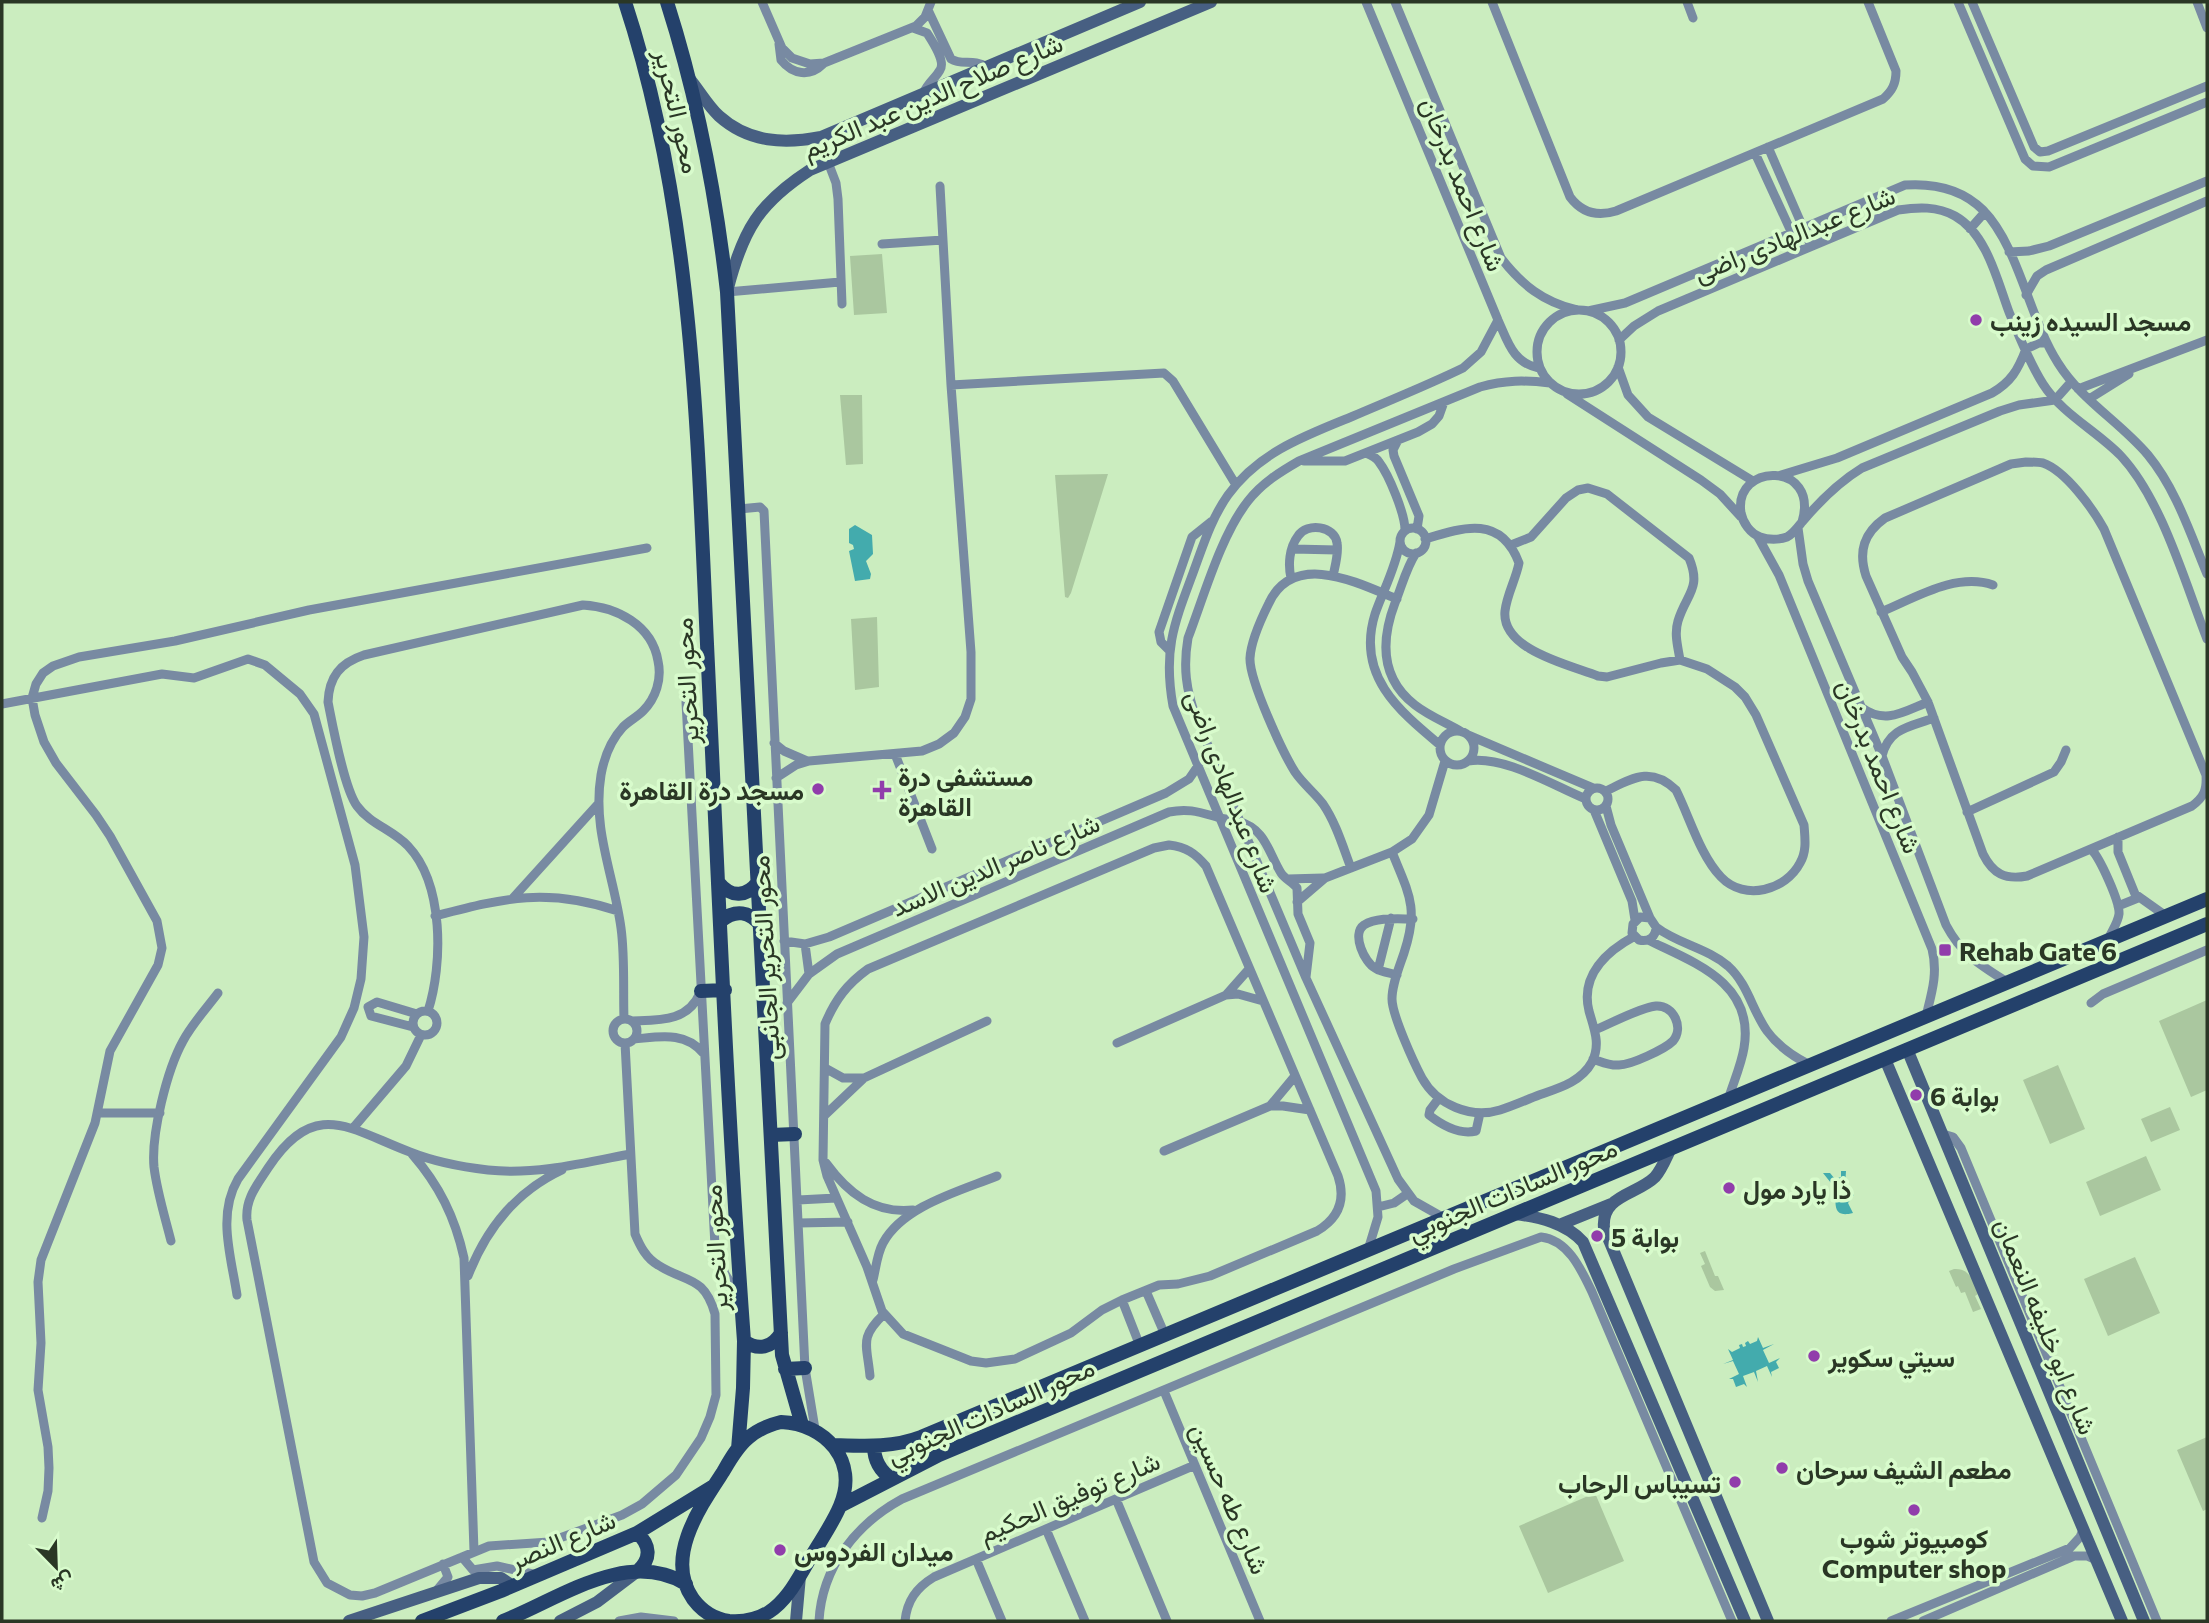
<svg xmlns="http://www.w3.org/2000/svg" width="2209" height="1623" font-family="Commissioner,Vazirmatn,sans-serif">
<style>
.green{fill:#aac79f}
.water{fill:#43abad}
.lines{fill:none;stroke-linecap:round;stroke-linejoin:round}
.street{stroke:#788aa2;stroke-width:9}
.secondary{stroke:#475f82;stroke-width:12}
.primary{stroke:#24416b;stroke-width:14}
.poi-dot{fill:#913dab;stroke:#d8fbcc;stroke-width:2.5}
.labels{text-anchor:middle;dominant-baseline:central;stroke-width:7;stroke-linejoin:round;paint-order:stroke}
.street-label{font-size:26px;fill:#2a3725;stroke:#d8fbcc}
.poi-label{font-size:26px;font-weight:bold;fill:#2a3725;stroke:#d8fbcc;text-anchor:start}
</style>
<rect width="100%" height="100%" fill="#cbedbf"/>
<!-- green -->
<path class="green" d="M 882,254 L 887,313 L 854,315 L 850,256 Z
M 840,395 L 862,395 L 863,464 L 846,465 Z
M 1108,474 L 1071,593 L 1068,598 L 1065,597 L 1055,475 Z
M 877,617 L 879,687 L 855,690 L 851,619 Z
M 2207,1000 L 2207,1090 L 2191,1097 L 2159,1021 Z
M 2058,1065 L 2085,1129 L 2050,1144 L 2023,1080 Z
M 2170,1107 L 2180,1130 L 2151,1142 L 2141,1119 Z
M 2146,1156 L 2161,1190 L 2100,1216 L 2086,1182 Z
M 1705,1251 L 1715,1276 L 1718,1276 L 1724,1290 L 1715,1291 L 1710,1287 L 1701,1266 L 1705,1264 L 1700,1253 Z
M 2135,1257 L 2160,1313 L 2108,1336 L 2084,1279 Z
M 1954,1269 C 1970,1268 1973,1281 1978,1294 L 1975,1296 L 1981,1309 L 1973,1312 L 1965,1292 L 1961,1293 L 1958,1286 L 1956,1287 L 1949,1271 Z
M 2207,1437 L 2207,1509 L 2203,1511 L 2177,1450 Z
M 1595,1493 L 1624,1561 L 1548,1593 L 1519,1526 Z"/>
<!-- water -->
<path class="water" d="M 855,525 L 872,535 L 873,554 L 866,561 L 871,574 L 870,579 L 855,581 L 849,551 L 854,549 L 853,545 L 849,543 L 849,529 Z
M 1841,1171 L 1846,1171 L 1845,1186 L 1854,1195 L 1848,1203 L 1853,1213 C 1830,1219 1837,1201 1835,1188 L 1823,1173 L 1830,1173 L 1835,1179 L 1841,1177 Z
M 1758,1337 L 1763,1348 L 1774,1344 L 1763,1350 L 1769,1363 L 1780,1358 L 1776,1362 L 1779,1368 L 1771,1372 L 1772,1377 L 1767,1366 L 1756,1371 L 1758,1382 L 1754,1372 L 1743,1376 L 1747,1387 L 1744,1384 L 1736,1387 L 1733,1379 L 1729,1379 L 1739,1374 L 1733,1361 L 1723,1364 L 1733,1360 L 1728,1349 L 1732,1352 L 1740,1348 L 1739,1345 L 1742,1344 L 1743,1347 L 1746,1346 L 1745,1343 L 1748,1341 L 1750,1344 L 1757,1341 Z"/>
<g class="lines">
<!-- street -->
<path class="street" d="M 762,2 L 782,48 L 792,58 L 810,64 L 824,63 L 916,26 L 925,17 L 931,2
M 1366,2 L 1498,320 C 1508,342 1513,363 1539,368
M 1395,2 L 1501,258 C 1522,285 1543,302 1577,310
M 1492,2 L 1570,197 C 1582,213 1597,217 1616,211 L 1883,99 C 1892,91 1896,84 1896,71 L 1868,2
M 1687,2 L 1693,18
M 1958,2 L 2025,159 L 2033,166 L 2049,167 L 2207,102
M 1972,2 L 2034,147 L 2040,152 L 2048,151 L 2207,86
M 2197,2 L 2207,28
M 928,10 L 951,59 C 962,66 973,58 987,67
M 913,28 L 927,33 C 932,41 946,61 940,70 C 935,79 928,82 923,94
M 779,44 L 781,60 C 793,75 810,77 823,64
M 1768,147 L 1811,246
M 1755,153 L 1800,251
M 828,162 L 836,183 L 838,199 L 842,304
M 1970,229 L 1985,212
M 882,244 L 943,240
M 2009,252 L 2029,251 L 2049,246 L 2207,181
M 727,292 L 840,282
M 2026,295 L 2037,276 L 2046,270 L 2207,201
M1537 352a42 42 0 1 1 84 0a42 42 0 1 1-84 0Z
M 1588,311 L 1625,303 L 1905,185 C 1934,183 1962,189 1983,210 C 2019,247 2029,318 2058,363 C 2081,400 2120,422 2148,455 C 2176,489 2190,533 2207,574
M 1619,340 L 1634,326 L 1658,311 L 1898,210 C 1918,207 1937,206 1955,216 C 1987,234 1997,280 2009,312 C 2019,336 2029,362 2043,384 C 2062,414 2097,431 2121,456 C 2162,500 2185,583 2207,639
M 1618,367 L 1628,395 L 1648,417 L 1753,481
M 951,385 L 1164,373 L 1173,381 L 1236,485
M 2078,389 L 2207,340
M 1567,394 L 1701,480 L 1720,494 L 1741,517
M 2089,399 L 2129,374
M 1398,440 L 1393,450 L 1394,456 L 1419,516 L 1417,529
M 1366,453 C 1371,455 1376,457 1379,462 C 1389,475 1405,514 1405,530
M 1304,461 L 1345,461 L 1418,432 L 1432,424 L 1439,416 L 1444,402
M 2026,462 C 2031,462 2038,462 2043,463 C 2066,471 2093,509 2104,529 L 2206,775 C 2207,790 2204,797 2192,806 L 2027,876 C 2005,880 1993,874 1983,854 L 1928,702 L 1912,672 L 1902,657 L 1866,576 C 1858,551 1864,533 1885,518 L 2011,464 Z
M 1781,475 L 1837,458 L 1992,393 C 2011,382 2018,370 2026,349 L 2039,343 L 2046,343
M 739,509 L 760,507 L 764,511 L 805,1368 L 815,1429
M 1802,522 C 1820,461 1733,462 1741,513 C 1743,523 1750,533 1760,537 C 1768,540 1779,540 1787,537 C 1793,534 1798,527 1802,522 C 1819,502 1839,482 1862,468 L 2000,411 L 2019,405 L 2055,400 L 2071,382
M 1798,528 L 1803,564 L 1808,581 L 1882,756 L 1946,925 C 1962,955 1979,964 2007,982
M1400 541a13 13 0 1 1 26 0a13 13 0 1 1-26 0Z
M 1758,537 L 1779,575 L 1932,949 C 1938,973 1932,992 1926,1016
M 1425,539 C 1464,527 1501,515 1519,563 C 1516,579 1507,594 1505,611 C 1501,650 1570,665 1598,676 L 1607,677 L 1661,663 L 1680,660 L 1707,669 L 1735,687 L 1745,697 L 1756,715 L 1804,825 C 1805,838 1807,851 1800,863 C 1786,890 1745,902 1721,877 C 1700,855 1690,818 1676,790 C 1651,766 1633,778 1606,791
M 1400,542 C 1396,567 1383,591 1375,614 C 1356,675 1398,710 1440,745
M 1511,545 L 1531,537 L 1566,498 L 1578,490 L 1588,488 L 1607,494 L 1689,558 C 1702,589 1686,594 1678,621 C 1674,634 1678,647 1680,660
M 1293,549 L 1337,550
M 1416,553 C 1406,568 1402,586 1395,603 C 1381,640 1380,678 1415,705 C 1429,716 1447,723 1462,732
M 1291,578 C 1288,565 1289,548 1298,536 C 1307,522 1335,526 1337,543 C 1339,553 1335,566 1333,576
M 1881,612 C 1915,598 1956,572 1993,585
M 1169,650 L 1161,642 L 1159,632 L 1192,537 L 1212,521
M 686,702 L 715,1246 L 725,1274 L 740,1298
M 2,704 L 162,674 L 194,678 L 248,659 L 265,665 L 300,694 L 314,714 L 355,865 L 364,937 L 361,979 L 354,1008 L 341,1037 L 238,1179 C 217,1215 231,1256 237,1295
M 1861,707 C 1885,725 1903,712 1928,702
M1440 748a17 17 0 1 1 34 0a17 17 0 1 1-34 0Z
M 1468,735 L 1593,788
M 774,743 L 784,751 L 807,761
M 895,754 L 932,849
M 1882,756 C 1889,728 1909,727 1934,718
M 1468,761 C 1504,755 1552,785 1586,799
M 776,778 L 796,765 L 809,761 L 922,751 L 939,744 L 954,733 L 965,717 L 971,699 L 971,652 L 951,385 L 940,186
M1586 799a11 11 0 1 1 22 0a11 11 0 1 1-22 0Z
M 1606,806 L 1611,825 L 1650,918 L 1656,927 C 1656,937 1649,942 1639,940 L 1632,933 L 1633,924 L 1640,917 L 1650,918
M 1594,810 L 1632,901 L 1635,920
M 1967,812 L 2054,772 L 2061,762 L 2066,750
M 2118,837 L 2118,852 L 2135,894 L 2166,916
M 1169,845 C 1186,847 1195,853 1206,866 L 1338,1176 C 1346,1200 1339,1218 1317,1231 L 1210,1276 L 1178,1284 L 1159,1285 L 1122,1300 L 1102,1310 L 1071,1333 L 1015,1359 L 986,1363 L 971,1361 L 903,1334 L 882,1311 L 867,1267 L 827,1176 L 823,1160 L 825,1024 C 835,1000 847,984 868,969 L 1154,848 Z
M 2091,849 C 2100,858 2120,902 2119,914 C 2118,923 2111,932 2108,940
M 1392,852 C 1409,894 1419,908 1404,953 C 1399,968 1392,984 1392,999 C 1392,1015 1414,1063 1422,1078 C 1437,1105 1471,1119 1500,1110 C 1513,1106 1526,1100 1539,1095 C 1559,1088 1581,1082 1592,1062 C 1601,1044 1594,1029 1589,1011 C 1580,975 1607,951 1635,936
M 1351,868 C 1343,847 1336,823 1323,804 C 1315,793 1303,784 1295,772 C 1283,753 1249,680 1250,658 C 1251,640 1261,619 1269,603 C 1294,550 1358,583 1397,599
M 1288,879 L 1323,878
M 513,898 L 599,803
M 1297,902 L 1325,878 L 1392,852 L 1412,839 L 1429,815 L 1445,761
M 2118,906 L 2138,898
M 435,916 C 505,898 546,887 618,911
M 1656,927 C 1678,944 1707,948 1728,966 C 1748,984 1752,1010 1767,1031 C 1778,1046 1794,1057 1810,1065
M 1648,940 C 1695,963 1755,983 1744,1048 C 1741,1066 1733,1083 1728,1100
M 784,941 L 805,944 L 829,937 L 1166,793 L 1189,779 L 1209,750
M 805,944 L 809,974
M 1378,970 L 1391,918
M 1397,975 C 1390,973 1381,972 1375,968 C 1365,963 1351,934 1364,925 C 1377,917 1398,919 1413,919
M 1226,995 L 1238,994 L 1263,1001
M 787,1003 L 809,974 L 837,954 L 1169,812 C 1188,808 1199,812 1217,817 C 1224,820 1231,819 1238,821 C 1266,829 1268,852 1281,873 C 1285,879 1292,882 1297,888 L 1298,914 L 1310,943 L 1306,977
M 2091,1003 L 2103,994 L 2207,950
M413 1023a12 12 0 1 1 24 0a12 12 0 1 1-24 0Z
M 428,1011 C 443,964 444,884 408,846 C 393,830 370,824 357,806 C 344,788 333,727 328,702 C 329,677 340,663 364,655 L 583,605 C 617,607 652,625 658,661 C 662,679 656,698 643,711 C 637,717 629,721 623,727 C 611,740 604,758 601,775 C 592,829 614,876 621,928 C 625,957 623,989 624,1019
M613 1031a12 12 0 1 1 24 0a12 12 0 1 1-24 0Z
M 632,1021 C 659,1020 688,1022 700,993
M 413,1027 L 371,1016 L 368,1007 L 377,1002 L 417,1014
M 634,1039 C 659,1037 685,1031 703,1053
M 625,1043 L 635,1234 C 640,1246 646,1258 658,1265 C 686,1283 704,1275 715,1314 L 716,1395 L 710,1417 L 701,1438 L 676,1475 L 642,1504 L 622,1515 L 549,1542 L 489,1546 L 375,1593 L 362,1596 L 350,1595 L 327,1583 L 314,1562 L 247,1220 C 245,1199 257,1185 268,1168 C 315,1097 349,1129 410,1152 C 435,1162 462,1167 488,1170 C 536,1175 584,1163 630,1154
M 1117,1043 L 1226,995 L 1249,969
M 1593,1059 C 1602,1062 1610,1066 1619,1065 C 1631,1065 1665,1049 1673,1041 C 1684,1028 1674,1005 1656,1006 C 1639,1008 1612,1023 1595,1030
M 825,1068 L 843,1078 L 864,1078 L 987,1021
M 1439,1098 L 1430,1110 L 1429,1115 C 1443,1126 1459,1135 1476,1131 L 1480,1113
M 1270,1106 L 1283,1106 L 1310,1110
M 98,1113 L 160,1113
M 825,1115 L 863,1079
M 354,1127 L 406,1066 L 421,1035
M 1943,1134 L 1953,1137 L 1961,1148 L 2157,1621
M 1164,1151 L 1270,1106 L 1295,1076
M 412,1154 C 439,1185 455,1217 464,1258 L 474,1551
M 826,1163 C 848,1193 874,1214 913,1210
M 798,1200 L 836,1198
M 1378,1207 L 1394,1203 L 1407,1194
M 1444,1218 L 1414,1201 L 1398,1179 L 1306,978 L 1196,717 C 1186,690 1183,667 1188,638 C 1204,596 1221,535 1248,501 C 1262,483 1280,472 1299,461 L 1480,387 C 1505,380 1525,380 1550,383
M 799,1223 L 848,1222
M 171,1241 C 165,1217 157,1192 154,1167 C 151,1134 167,1070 183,1041 C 192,1024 206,1009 218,993
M 1368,1250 L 1378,1217 L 1376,1191 L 1173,706 C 1163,650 1174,624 1193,573 C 1203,546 1211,519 1228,495 C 1258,453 1304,436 1351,417 C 1388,401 1426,386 1463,368 L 1481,352 L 1498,320
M 468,1276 C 486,1229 515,1192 562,1170
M 873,1280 C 876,1268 877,1254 883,1243 C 903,1206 960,1191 997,1176
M 1146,1291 L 1165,1335
M 1122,1300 L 1140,1346
M 870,1376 C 867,1344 859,1338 884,1314
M 1164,1391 L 1260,1621
M 1116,1499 L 1167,1621
M 42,1518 L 48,1491 L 49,1468 L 48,1447 L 38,1390 L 41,1343 L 38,1282 L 41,1260 L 95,1123 L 110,1051 L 158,965 L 162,948 L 157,921 L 110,836 L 96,815 L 56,763 L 44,742 L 35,715 L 32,698 L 36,684 L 43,673 L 53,666 L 79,657 L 175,641 L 309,610 L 647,548
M 1046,1529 L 1085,1621
M 462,1557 L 473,1570 L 497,1566 L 537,1575
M 976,1559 L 1002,1621
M 438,1589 L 448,1577 L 443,1564
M 619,1621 L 641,1617 L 674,1621
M 819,1621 C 822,1567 856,1524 902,1499 L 1454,1269 L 1541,1237 C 1568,1240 1581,1269 1592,1292 L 1732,1621
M 905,1621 C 907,1601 916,1588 934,1577 L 1195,1465
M 1891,1621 L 2070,1548 L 2080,1537 L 2083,1530
M 1923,1621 L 2074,1556 L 2087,1556 L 2096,1560"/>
<!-- secondary -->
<path class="secondary" d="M 689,78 C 699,90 708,106 719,116 C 749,143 785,144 821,137 L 1140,2
M 728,288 C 743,230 759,203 810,170 L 1211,2
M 1907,1049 L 2144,1621
M 1885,1059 L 2122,1621
M 1671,1148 C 1666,1158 1662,1169 1655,1177 C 1637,1195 1601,1195 1604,1228 L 1768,1621
M 1515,1214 C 1540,1217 1566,1223 1583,1242 L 1745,1621
M 1559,1225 L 1611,1204
M 349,1621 L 479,1578 L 501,1578 L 513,1586
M 560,1621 L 597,1602 L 638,1571
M 796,1621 L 800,1576"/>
<!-- primary -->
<path class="primary" d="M 625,2 C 693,209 697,428 707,644 C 718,877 727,1109 744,1341 L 743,1388 L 738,1449
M 667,2 C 697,96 716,194 727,292 L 782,1355 L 802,1425
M 719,883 C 731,898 747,897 758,882
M 721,921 C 735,909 750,911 761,926
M 701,991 L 725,990
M 771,1135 L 795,1134
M 744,1341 C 758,1351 772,1348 781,1333
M 785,1369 L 805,1368
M 781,1422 C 826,1424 859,1461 840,1506 C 833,1523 821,1540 811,1557 C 799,1576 789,1599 769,1612 C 758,1619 743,1622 729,1621 C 714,1619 702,1611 693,1599 C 664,1558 700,1507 723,1472 C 730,1460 737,1447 748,1438 C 758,1429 769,1425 781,1422 Z
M 833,1445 C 864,1446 892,1448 921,1437 L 2207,899
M 874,1446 C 874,1461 880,1471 892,1479
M 840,1506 L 939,1455 L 2207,924
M 637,1533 C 651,1545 651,1559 638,1571
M 422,1621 L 501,1591 L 637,1533 L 712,1487
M 503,1621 C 559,1599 627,1548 686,1584"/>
</g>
<!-- markers -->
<g class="poi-dot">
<circle cx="1976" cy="320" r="7"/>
<circle cx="818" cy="789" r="7"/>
<path d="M878.5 779.5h7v7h7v7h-7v7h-7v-7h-7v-7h7z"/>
<rect x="1938" y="943" width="14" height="14" rx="3.5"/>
<circle cx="1916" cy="1095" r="7"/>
<circle cx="1729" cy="1188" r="7"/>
<circle cx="1597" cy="1236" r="7"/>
<circle cx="1814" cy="1356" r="7"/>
<circle cx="1782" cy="1468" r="7"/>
<circle cx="1735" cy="1482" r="7"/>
<circle cx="1914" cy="1510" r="7"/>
<circle cx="780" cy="1550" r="7"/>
</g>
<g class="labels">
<!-- street labels -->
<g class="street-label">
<text transform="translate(932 95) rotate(-23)">شارع صلاح الدين عبد الكريم</text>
<text transform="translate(679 111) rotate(77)">محور التحرير</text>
<text transform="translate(1464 184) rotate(68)">شارع احمد بدرخان</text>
<text transform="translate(1794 233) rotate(-22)">شارع عبدالهادى راضى</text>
<text transform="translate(685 681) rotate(-93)">محور التحرير</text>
<text transform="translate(1880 766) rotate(68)">شارع احمد بدرخان</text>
<text transform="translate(1233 791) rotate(69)">شارع عبدالهادى راضى</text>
<text transform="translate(995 864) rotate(-23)">شارع ناصر الدين الاسد</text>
<text transform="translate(764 958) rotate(-93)">محور التحرير الجانبى</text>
<text transform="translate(1512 1189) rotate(-23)">محور السادات الجنوبي</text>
<text transform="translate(714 1248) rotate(-93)">محور التحرير</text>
<text transform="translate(2047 1326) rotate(68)">شارع ابو خليفه النعمان</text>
<text transform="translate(990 1410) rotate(-24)">محور السادات الجنوبي</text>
<text transform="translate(1069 1496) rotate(-23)">شارع توفيق الحكيم</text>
<text transform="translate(1231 1498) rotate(67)">شارع طه حسين</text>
<text transform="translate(562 1539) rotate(-23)">شارع النصر</text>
</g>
<!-- poi labels -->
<g class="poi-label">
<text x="1990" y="320">مسجد السيده زينب</text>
<text x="898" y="775">مستشفى درة<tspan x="898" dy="30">القاهرة</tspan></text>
<text x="804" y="789" text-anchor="end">مسجد درة القاهرة</text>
<text x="1959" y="950">Rehab Gate 6</text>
<text x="1930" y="1095">بوابة 6</text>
<text x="1743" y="1188">ذا يارد مول</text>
<text x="1611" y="1236">بوابة 5</text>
<text x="1828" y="1356">سيتي سكوير</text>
<text x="1796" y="1468">مطعم الشيف سرحان</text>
<text x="1721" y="1482" text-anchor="end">تسيباس الرحاب</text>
<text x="1914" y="1537" text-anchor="middle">كومبيوتر شوب<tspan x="1914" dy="30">Computer shop</tspan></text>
<text x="794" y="1550">ميدان الفردوس</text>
</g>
</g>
<!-- border -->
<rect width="2209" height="1623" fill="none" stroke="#2a3725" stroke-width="7"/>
<!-- north arrow -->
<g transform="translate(56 1567) rotate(157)" stroke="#d8fbcc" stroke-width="5" paint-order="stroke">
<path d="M0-5L12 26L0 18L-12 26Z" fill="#2a3725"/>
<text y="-10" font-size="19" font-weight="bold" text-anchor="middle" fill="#2a3725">ش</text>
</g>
</svg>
